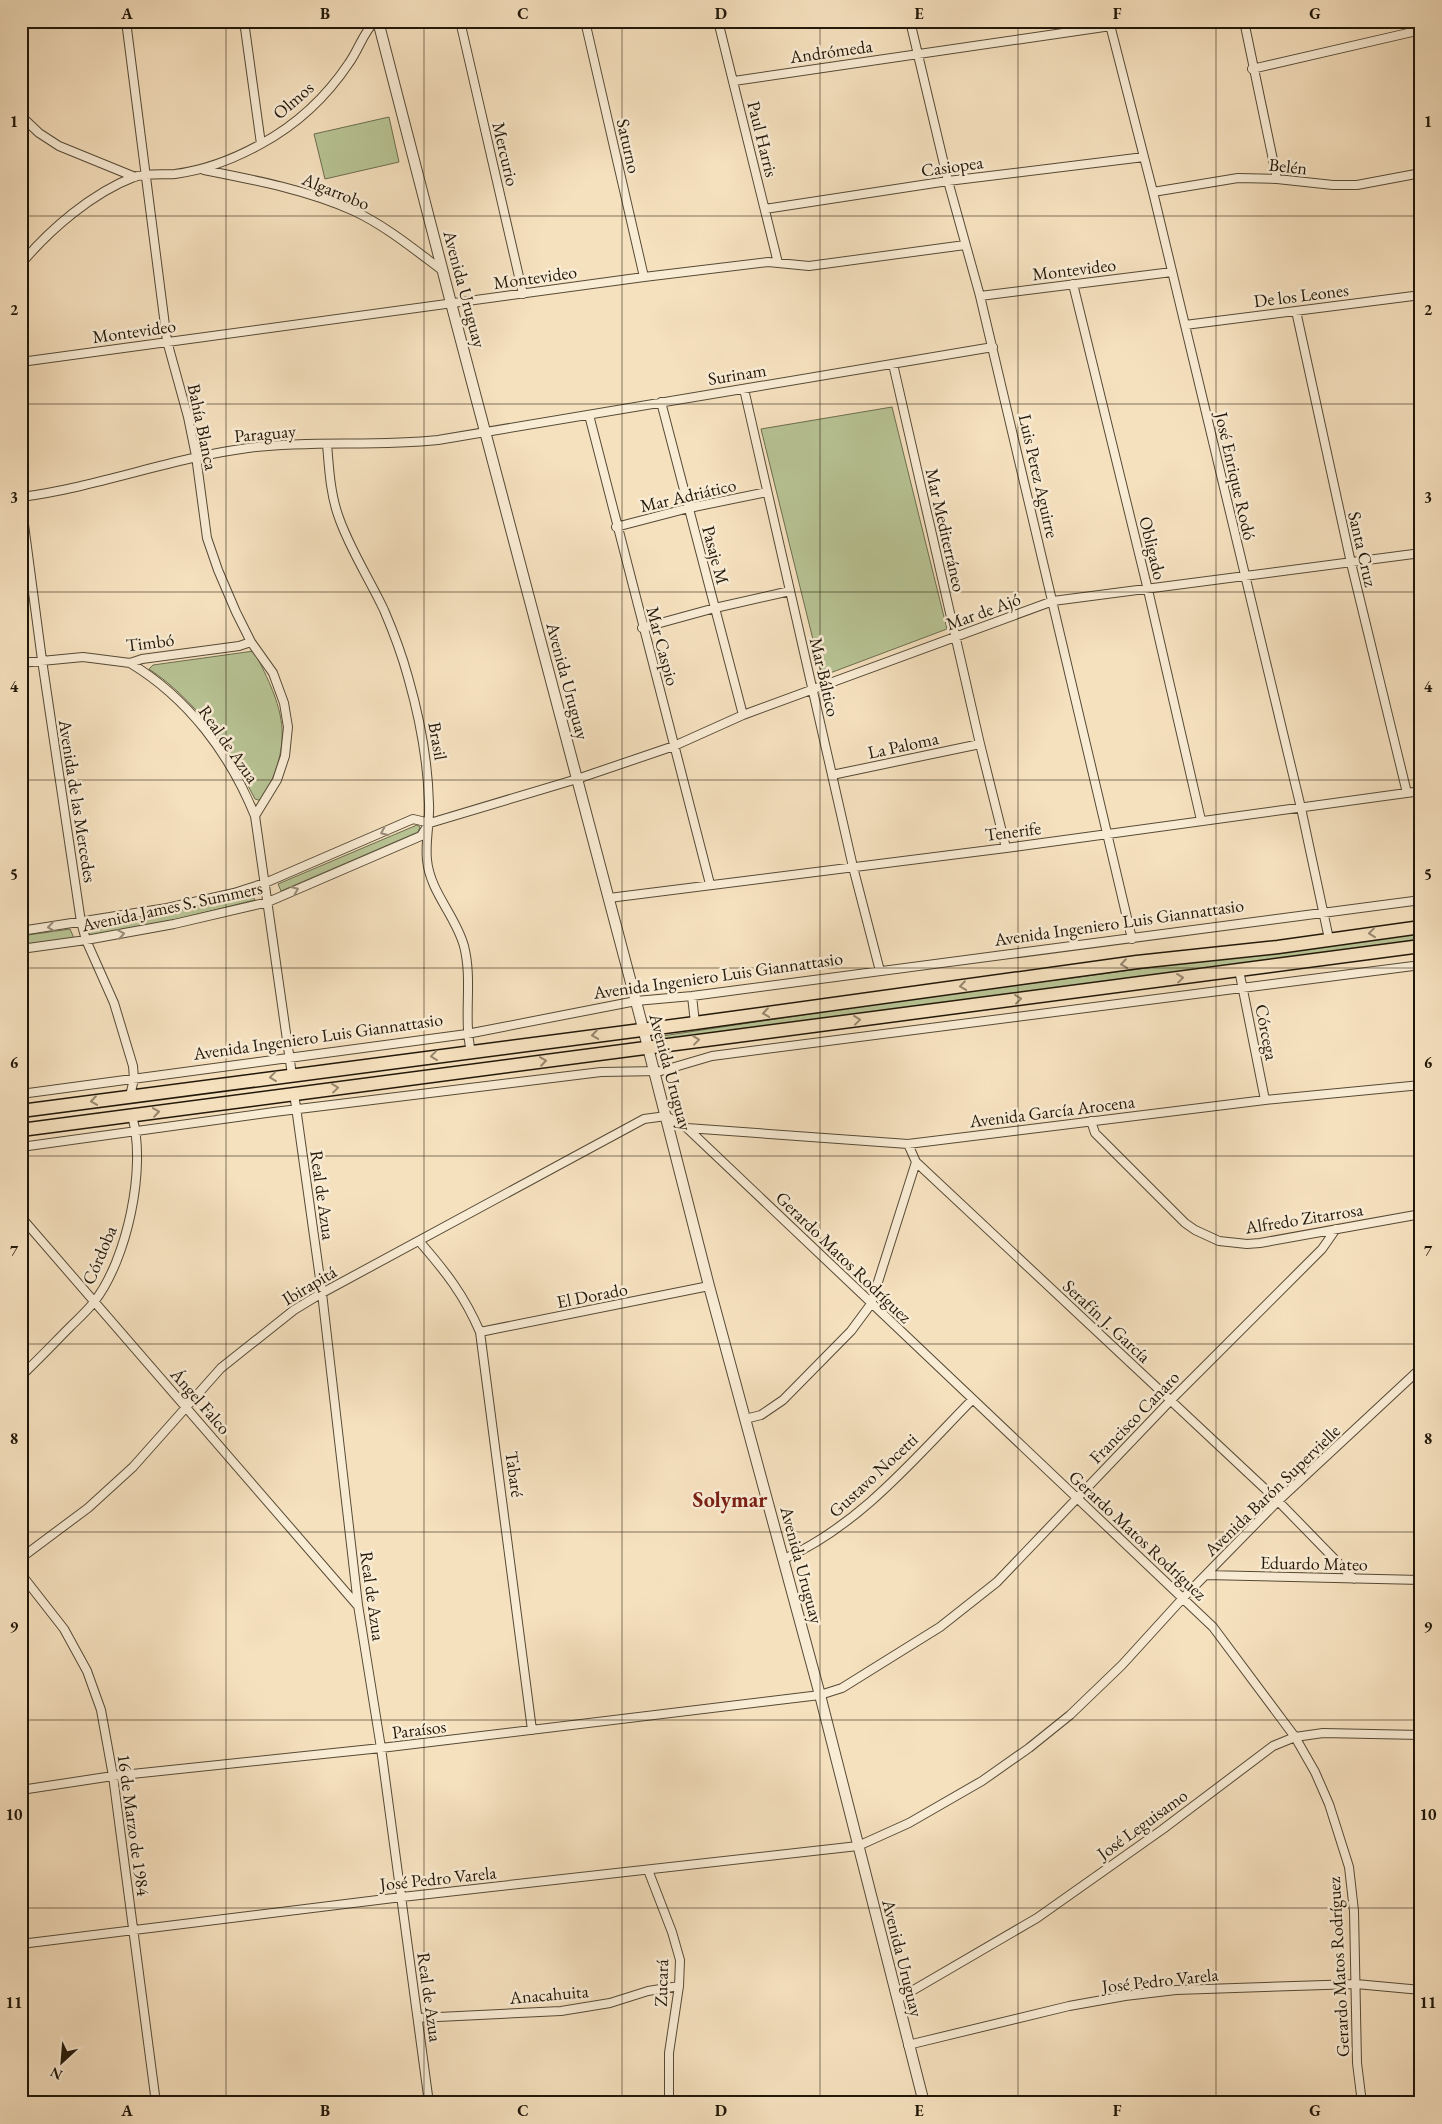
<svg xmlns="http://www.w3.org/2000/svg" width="1442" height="2124" font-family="'EB Garamond',serif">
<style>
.green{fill:#b8c495;stroke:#6c6e4f}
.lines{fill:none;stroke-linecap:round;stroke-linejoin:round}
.minor-casing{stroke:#564a36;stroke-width:10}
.tertiary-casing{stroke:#564a36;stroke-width:12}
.primary-casing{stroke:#211709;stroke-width:15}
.minor{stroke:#f9ecd5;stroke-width:8}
.tertiary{stroke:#f9ecd5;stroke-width:10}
.primary{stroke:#f6e1bf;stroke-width:12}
.oneway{stroke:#988c79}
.oneway2{stroke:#96866d}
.grid{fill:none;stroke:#211709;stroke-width:1;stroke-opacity:0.55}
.labels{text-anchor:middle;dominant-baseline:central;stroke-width:5;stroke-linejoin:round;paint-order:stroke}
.street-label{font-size:18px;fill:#211709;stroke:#f9ecd5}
.district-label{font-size:22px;font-weight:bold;fill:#7a1f14;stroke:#f9ecd5}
.neatline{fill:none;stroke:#211709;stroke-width:2}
.grid-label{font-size:16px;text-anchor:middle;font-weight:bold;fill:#211709}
</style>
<rect width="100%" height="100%" fill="#f6e1bf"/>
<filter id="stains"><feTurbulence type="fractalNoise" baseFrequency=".004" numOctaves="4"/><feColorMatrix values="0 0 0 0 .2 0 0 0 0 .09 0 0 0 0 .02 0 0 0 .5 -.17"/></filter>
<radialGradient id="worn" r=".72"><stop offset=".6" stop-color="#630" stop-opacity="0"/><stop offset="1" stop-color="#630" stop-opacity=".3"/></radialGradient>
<!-- green -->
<path class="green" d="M 389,117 L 399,162 L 325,179 L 314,134 Z
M 892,407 L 947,629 L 822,676 L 761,429 Z
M 254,651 C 284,710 295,738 262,801 L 255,799 C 230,750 196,700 149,669 L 153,665 Z
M 417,825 L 420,827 L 418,832 L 281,891 L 278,884 Z
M 251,893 L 255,900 L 170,921 L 89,936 L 88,928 L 166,914 Z
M 70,929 L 74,938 L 21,945 L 21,936 Z
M 1421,932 L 1421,941 L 662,1040 L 662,1036 L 896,1001 Z"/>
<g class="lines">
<!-- minor casing -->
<g class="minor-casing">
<path id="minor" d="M 126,21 L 167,341 L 188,417 L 196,456 L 207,538 L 218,570 L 236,612 L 251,642 L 273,673 L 284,703 L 288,727 L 285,756 L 277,780 L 255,816
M 244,21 L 261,144
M 460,21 L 523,294
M 585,21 L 644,277
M 718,21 L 778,263
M 910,21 L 948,181 L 980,296 L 1132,939
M 1109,21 L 1153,192 L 1301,808 L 1329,939
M 1244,21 L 1277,179
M 1252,69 L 1421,30
M 734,81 L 1111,26
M 21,116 L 39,133 L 59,146 L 135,177
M 204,170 C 255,180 307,190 354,211 C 386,226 415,250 443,271
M 1153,192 L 1238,178 L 1277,179 L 1333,185 L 1357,185 L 1421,173
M 765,209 L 948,181 L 1144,157
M 21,264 C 49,230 92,193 134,177 C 146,173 163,175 175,174 C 206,170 234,159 261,144 C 296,125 327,96 349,63 C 359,49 363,33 375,21
M 1073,284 L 1148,590 L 1201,820
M 980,296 L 1172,272
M 1296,311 L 1351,563 L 1407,793
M 1185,325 L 1421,295
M 21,362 L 644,277 L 768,262 L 809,266 L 965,245
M 893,364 L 980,744 L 1006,848
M 744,389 L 853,867 L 880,971
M 661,402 L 743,715
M 589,415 L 710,884
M 327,444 C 329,467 330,492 338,515 C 349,548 369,578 384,610 C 393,631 402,655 408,677 C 420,719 428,761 429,804 C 430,822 425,842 427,860 C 430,892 456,916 464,946 C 473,981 463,1017 471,1052
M 21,497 C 98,487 171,458 248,448 C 311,440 375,447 438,440 L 993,347
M 21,502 L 42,660 L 81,922 L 86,940 L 114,1003 L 133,1066 L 134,1079 L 130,1096
M 616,527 L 689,508 L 767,492
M 642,628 L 715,608 L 790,591
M 21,663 L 83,657 L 130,663 L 142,659 L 239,646 L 251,642
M 130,663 C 188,698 230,754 255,816 L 292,1075
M 832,775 L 980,744
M 609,898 L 1006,848 L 1421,791
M 21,931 L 167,908 L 234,893 L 265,883 L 413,819 L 430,823 L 577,779 L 674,746 L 743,715 L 1053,601 L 1421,553
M 21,949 L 86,940 L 174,924 L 268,902 L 421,836 L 428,825
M 1239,970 L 1265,1100
M 692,996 L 695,1023
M 294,1093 L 322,1293 L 358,1605 L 381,1748 L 429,2103
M 21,1094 L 467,1034 L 636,1001 L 692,996 L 1421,900
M 1091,1121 L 1095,1133 L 1185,1223 L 1195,1230 L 1219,1241 L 1247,1244 L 1260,1243 L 1421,1214
M 687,1128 L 908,1144 L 1265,1100 L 1421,1085
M 908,1144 L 916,1162 L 1278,1501 L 1354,1579
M 21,1147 L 274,1112 L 601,1072 L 661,1071 L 712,1056 L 1421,965
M 21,1217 L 357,1605
M 419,1241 C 446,1272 464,1295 480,1332 L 532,1730
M 480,1332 L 709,1286
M 21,1376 C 38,1360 54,1343 70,1327 C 78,1319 87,1311 94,1302 C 127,1260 147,1167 132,1116
M 745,1419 L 761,1415 L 783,1400 L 851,1331 L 871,1304 L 916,1162
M 21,1558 L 88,1508 L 133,1467 L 221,1368 L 294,1310 L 322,1293 L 644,1119 L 666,1116 L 687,1128 L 1213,1627 L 1295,1737 L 1315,1772 L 1329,1804 L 1349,1867 L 1354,1911 L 1357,2063 L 1362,2103
M 784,1559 C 860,1525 915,1458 972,1400
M 21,1574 L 64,1629 L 87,1671 L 101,1710 L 113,1776 L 156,2103
M 1206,1575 L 1421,1580
M 21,1790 L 113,1776 L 381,1748 L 820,1695 L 842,1688 L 940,1627 L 997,1582 L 1170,1401 L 1322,1249 L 1336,1229
M 648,1870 L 672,1932 L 680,1960 L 679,1986 L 669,2053 L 669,2103
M 21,1944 L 402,1897 L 858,1846 L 909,1823 L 982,1781 L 1029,1748 L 1070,1715 L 1122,1665 L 1183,1598 L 1278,1501 L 1421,1368
M 898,1999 L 1037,1918 L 1163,1829 L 1273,1746 L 1295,1737 L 1323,1733 L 1421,1735
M 418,2018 L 561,2011 L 610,2003 L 648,1991 L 679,1986
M 908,2045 L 1069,2006 L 1125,1996 L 1176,1990 L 1356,1984 L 1421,1990"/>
</g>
<!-- tertiary casing -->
<g class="tertiary-casing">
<path id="tertiary" d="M 378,21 L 451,303 L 643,1028 L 709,1286 L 820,1695 L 924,2103"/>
</g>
<!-- primary casing -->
<g class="primary-casing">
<path id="primary" d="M 21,1111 L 695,1023 L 1137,962 L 1278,947 L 1421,927
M 21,1130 L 1421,946"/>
</g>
<!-- minor -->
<use href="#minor" class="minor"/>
<!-- tertiary -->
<use href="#tertiary" class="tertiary"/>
<!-- primary -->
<use href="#primary" class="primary"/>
</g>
<!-- one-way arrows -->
<defs><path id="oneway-chevron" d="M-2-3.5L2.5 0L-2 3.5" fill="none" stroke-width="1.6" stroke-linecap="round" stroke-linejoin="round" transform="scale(1.25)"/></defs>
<g class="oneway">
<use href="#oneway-chevron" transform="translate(384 832) rotate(157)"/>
<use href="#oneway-chevron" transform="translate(295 890) rotate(-23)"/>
<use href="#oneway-chevron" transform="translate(51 927) rotate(172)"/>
<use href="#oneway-chevron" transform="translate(121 934) rotate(-10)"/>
</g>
<g class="oneway2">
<use href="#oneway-chevron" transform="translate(1372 933) rotate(173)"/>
<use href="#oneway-chevron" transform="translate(1124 964) rotate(172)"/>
<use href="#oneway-chevron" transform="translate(1180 978) rotate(-7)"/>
<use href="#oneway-chevron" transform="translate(963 986) rotate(172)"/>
<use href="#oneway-chevron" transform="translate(1018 999) rotate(-7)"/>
<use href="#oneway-chevron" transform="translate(766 1013) rotate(172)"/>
<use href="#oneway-chevron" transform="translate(857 1020) rotate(-7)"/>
<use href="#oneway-chevron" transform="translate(595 1035) rotate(172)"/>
<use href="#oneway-chevron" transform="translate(696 1040) rotate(-7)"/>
<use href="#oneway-chevron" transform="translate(434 1056) rotate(173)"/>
<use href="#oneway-chevron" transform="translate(543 1061) rotate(-8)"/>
<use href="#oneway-chevron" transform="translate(273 1077) rotate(173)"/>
<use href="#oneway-chevron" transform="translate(335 1088) rotate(-7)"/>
<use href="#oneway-chevron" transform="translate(94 1101) rotate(172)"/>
<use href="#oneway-chevron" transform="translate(156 1112) rotate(-8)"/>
</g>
<!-- grid -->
<path class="grid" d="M 226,21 L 226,2103M 424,21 L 424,2103M 622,21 L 622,2103M 820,21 L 820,2103M 1018,21 L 1018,2103M 1216,21 L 1216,2103M 21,216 L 1421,216M 21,404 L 1421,404M 21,592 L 1421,592M 21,780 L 1421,780M 21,968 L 1421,968M 21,1156 L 1421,1156M 21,1344 L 1421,1344M 21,1532 L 1421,1532M 21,1720 L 1421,1720M 21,1908 L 1421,1908"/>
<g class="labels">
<!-- street labels -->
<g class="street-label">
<text transform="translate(831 51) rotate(-8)">Andrómeda</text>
<text transform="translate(293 100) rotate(-41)">Olmos</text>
<text transform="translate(763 139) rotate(76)">Paul Harris</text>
<text transform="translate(629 146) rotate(77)">Saturno</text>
<text transform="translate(506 154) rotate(77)">Mercurio</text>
<text transform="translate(952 166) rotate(-8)">Casiopea</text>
<text transform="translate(1288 166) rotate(6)">Belén</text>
<text transform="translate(336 191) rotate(22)">Algarrobo</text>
<text transform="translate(1074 269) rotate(-7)">Montevideo</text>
<text transform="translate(535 277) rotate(-8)">Montevideo</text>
<text transform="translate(465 289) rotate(75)">Avenida Uruguay</text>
<text transform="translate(1301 295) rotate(-7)">De los Leones</text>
<text transform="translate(134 331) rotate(-8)">Montevideo</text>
<text transform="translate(737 374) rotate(-9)">Surinam</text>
<text transform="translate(203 427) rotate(78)">Bahía Blanca</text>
<text transform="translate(265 433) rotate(-5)">Paraguay</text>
<text transform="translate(1039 476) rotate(77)">Luis Perez Aguirre</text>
<text transform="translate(1236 476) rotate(77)">José Enrique Rodó</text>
<text transform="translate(688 495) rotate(-13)">Mar Adriático</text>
<text transform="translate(946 530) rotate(77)">Mar Mediterráneo</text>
<text transform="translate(1153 548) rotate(76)">Obligado</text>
<text transform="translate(1363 549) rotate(77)">Santa Cruz</text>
<text transform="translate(716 555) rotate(75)">Pasaje M</text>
<text transform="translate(983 611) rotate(-20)">Mar de Ajó</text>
<text transform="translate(150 642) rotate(-7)">Timbó</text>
<text transform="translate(663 646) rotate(75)">Mar Caspio</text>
<text transform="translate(825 677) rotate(77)">Mar Báltico</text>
<text transform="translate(568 681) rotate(75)">Avenida Uruguay</text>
<text transform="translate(438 741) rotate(80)">Brasil</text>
<text transform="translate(229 744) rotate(55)">Real de Azua</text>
<text transform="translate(903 745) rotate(-12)">La Paloma</text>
<text transform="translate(78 801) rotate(81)">Avenida de las Mercedes</text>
<text transform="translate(1013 831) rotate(-7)">Tenerife</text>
<text transform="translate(172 906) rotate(-12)">Avenida James S. Summers</text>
<text transform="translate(1119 922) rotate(-8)">Avenida Ingeniero Luis Giannattasio</text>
<text transform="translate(718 975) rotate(-8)">Avenida Ingeniero Luis Giannattasio</text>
<text transform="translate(1267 1032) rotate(79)">Córcega</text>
<text transform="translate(318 1036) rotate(-8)">Avenida Ingeniero Luis Giannattasio</text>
<text transform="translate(671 1072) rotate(75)">Avenida Uruguay</text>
<text transform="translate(1052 1111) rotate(-7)">Avenida García Arocena</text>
<text transform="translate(323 1195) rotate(82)">Real de Azua</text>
<text transform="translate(1304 1218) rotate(-9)">Alfredo Zitarrosa</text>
<text transform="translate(99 1255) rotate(-67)">Córdoba</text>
<text transform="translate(844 1257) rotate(44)">Gerardo Matos Rodríguez</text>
<text transform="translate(309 1285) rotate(-31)">Ibirapitá</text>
<text transform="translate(592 1295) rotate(-11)">El Dorado</text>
<text transform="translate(1107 1321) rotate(43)">Serafín J. García</text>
<text transform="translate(201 1401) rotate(49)">Ángel Falco</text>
<text transform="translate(1134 1417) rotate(-46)">Francisco Canaro</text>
<text transform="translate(515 1474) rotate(82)">Tabaré</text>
<text transform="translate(873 1475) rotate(-43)">Gustavo Nocetti</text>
<text transform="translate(1272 1490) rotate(-44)">Avenida Barón Supervielle</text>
<text transform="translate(1138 1535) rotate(43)">Gerardo Matos Rodríguez</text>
<text transform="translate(1314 1563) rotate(1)">Eduardo Mateo</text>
<text transform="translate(802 1565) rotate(75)">Avenida Uruguay</text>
<text transform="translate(373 1596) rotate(82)">Real de Azua</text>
<text transform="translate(419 1729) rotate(-7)">Paraísos</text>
<text transform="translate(1142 1824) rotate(-36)">José Leguisamo</text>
<text transform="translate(134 1825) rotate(82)">16 de Marzo de 1984</text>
<text transform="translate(438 1878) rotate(-6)">José Pedro Varela</text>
<text transform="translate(903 1958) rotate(76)">Avenida Uruguay</text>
<text transform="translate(1338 1967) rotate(-93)">Gerardo Matos Rodríguez</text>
<text transform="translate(1160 1980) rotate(-6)">José Pedro Varela</text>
<text transform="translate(661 1983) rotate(-88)">Zucará</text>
<text transform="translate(549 1994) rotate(-5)">Anacahuita</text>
<text transform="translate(430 1997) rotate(82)">Real de Azua</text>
</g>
<!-- district labels -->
<g class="district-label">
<text x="730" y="1499">Solymar</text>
</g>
</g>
<!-- margin -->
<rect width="1442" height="2124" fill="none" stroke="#f6e1bf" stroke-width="55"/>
<!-- north arrow -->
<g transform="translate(62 2062) rotate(206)" stroke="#f9ecd5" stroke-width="4" paint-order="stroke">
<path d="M0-4L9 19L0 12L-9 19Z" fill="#211709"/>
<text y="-8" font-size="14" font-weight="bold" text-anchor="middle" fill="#211709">N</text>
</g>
<rect x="28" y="28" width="1386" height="2068" class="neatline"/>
<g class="grid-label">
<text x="127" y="19">A</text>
<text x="325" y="19">B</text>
<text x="523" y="19">C</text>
<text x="721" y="19">D</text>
<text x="919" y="19">E</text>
<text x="1117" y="19">F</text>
<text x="1315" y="19">G</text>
<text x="14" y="127">1</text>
<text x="1428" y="127">1</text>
<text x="14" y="315">2</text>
<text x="1428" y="315">2</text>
<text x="14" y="503">3</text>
<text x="1428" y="503">3</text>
<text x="14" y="692">4</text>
<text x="1428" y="692">4</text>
<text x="14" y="880">5</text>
<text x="1428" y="880">5</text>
<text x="14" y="1068">6</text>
<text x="1428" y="1068">6</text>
<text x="14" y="1256">7</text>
<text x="1428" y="1256">7</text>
<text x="14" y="1444">8</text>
<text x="1428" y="1444">8</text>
<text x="14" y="1632">9</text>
<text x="1428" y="1632">9</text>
<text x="14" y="1820">10</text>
<text x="1428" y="1820">10</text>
<text x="14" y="2008">11</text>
<text x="1428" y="2008">11</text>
<text x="127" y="2116">A</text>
<text x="325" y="2116">B</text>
<text x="523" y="2116">C</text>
<text x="721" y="2116">D</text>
<text x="919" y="2116">E</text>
<text x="1117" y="2116">F</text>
<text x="1315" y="2116">G</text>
</g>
<rect width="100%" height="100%" filter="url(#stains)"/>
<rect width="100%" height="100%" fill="url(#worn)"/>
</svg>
